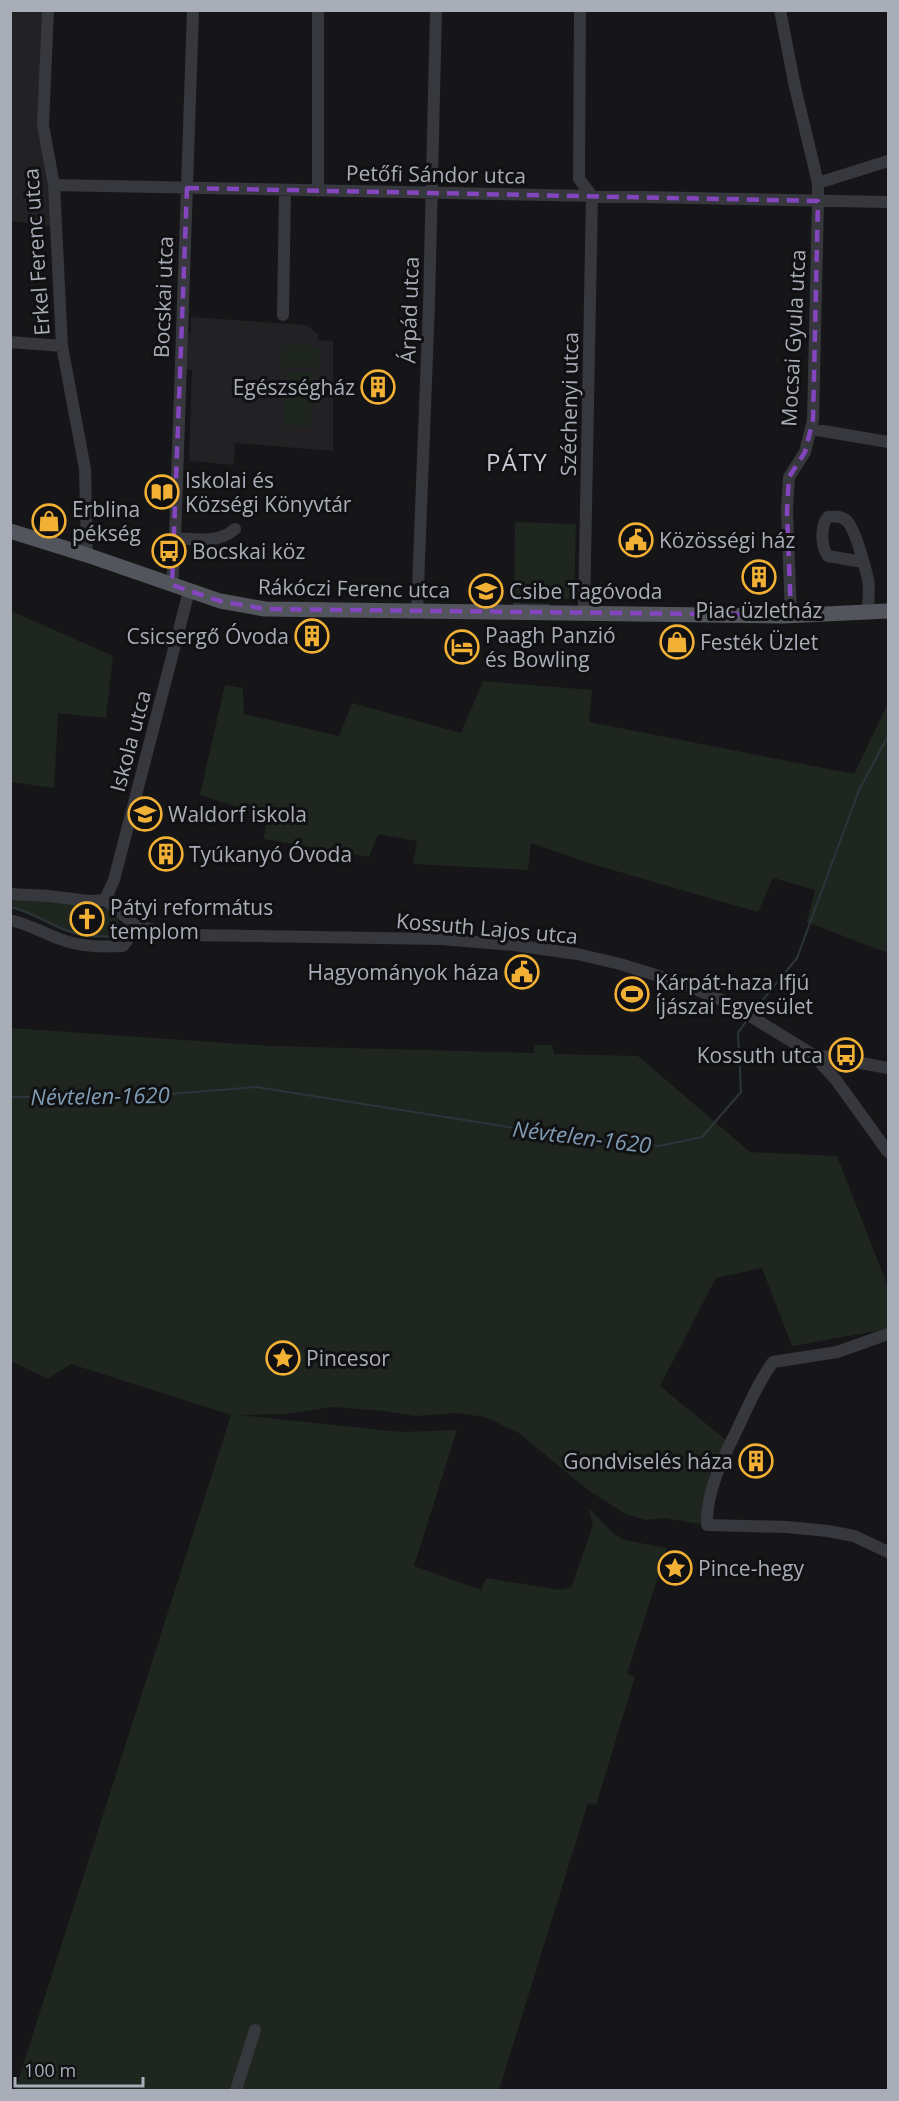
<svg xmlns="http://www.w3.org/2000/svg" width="899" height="2101" font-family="'Open Sans',sans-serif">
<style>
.built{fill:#222225}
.green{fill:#1e261f}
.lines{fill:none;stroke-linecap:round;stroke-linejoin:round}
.stream{stroke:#2c353c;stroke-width:2}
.minor{stroke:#37383d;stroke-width:12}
.major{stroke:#53555c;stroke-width:15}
.marked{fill:none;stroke:#8446be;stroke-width:4.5;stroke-dasharray:12 8;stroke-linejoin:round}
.labels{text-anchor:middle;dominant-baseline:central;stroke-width:6;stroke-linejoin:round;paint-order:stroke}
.street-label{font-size:21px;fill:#a8adb8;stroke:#111113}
.poi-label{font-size:21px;fill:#a8adb8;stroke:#111113;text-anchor:start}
.water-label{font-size:22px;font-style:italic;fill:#7f9bb3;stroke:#111113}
.quarter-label{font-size:24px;letter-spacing:1.5px;fill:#c9ccd4;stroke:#111113}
</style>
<rect width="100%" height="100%" fill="#161618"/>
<!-- built -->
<path class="built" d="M 11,11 L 44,11 L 39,113 L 55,227 L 11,221 Z
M 191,317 L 306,325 L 318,334 L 318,340 L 333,341 L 333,451 L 235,443 L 234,465 L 189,461 L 192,370 L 184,369 L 185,333 L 191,333 Z"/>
<!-- green -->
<path class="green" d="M 282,345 L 320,347 L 319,368 L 281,367 Z
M 286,371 L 314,373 L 311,427 L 283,425 Z
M 515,522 L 576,524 L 574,599 L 514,598 Z
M 11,611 L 113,656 L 106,718 L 58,713 L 54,788 L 11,782 Z
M 483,681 L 592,690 L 589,722 L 854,774 L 888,703 L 887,953 L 807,922 L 815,890 L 773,878 L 758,912 L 592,864 L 531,843 L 528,870 L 413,864 L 417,841 L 378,834 L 369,857 L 264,839 L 267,816 L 200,795 L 225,685 L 243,688 L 244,714 L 339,736 L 352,703 L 461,733 Z
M 10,899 C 31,901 98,901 112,912 C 119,917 121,929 122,937 C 107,938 92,939 78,936 C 55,930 35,914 11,909 Z
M 11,1028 L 272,1046 L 534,1053 L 534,1045 L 552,1045 L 554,1054 L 638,1056 L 750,1152 L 837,1156 L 888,1287 L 888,1329 L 792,1346 L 762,1268 L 716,1278 L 660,1386 L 727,1441 L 710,1481 L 700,1524 L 665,1518 L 645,1520 L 626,1514 L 589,1491 L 519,1433 L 485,1417 L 457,1413 L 416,1416 L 384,1411 L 333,1407 L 285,1414 L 239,1415 L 401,1432 L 457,1430 L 414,1566 L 481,1590 L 486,1578 L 560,1590 L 571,1588 L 593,1525 L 588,1507 L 612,1532 L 624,1540 L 667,1548 L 627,1674 L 635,1677 L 596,1805 L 588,1803 L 499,2090 L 15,2090 L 231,1415 L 71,1364 L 48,1379 L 11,1361 Z"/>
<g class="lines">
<!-- stream -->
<path class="stream" d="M 514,604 L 549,605
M 10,907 C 33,912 43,921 63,929 C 83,937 104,937 125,936
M 752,1013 L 797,958 L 859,790 L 888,736
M 10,1097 L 146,1096 L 256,1087 L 547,1133 L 659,1146 L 702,1137 L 741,1092 L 738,1033 L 747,1020"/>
<!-- minor -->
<path class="minor" d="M 48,10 L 43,125 L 54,185 L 62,346 L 85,469 L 87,555
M 580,10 L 579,179 L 592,196 L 584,612
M 780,10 L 795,87 L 818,183 L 818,201 L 813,420 L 805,452 L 789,477 L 787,511 L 791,615
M 818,183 L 888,161
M 54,185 L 888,202
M 318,191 L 318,10
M 283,315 L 285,190
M 10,342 L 62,346
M 811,429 L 888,442
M 175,538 C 196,539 218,544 235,529
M 863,562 L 828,556 C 821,548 820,525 828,517 C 834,516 841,516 846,520 C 855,527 865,567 868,579 C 870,589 868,602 868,612
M 172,585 L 175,538 L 193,10
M 417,612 L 429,304 L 436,10
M 10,894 L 49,896 L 89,901 L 105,900 L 135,925 L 158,931 L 189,935 L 441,939 L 514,945 L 577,954 L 620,964 L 678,982 L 729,1003 L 812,1054 L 888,1068
M 105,900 L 114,880 L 189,591
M 10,920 C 28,924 43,933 60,939 C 80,947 101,947 123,946 L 132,934 L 132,923
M 812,1054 L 836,1080 L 888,1152
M 888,1334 L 837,1352 L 773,1362 C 760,1379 751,1400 742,1419 C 726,1454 706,1487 707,1525 L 787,1527 L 828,1531 L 854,1536 L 888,1552
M 236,2090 L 255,2030"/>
<!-- major -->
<path class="major" d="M 10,531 L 87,555 L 220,601 L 265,609 L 783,616 L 888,611"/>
</g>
<!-- marked area -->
<path class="marked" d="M 187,188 L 818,201 L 813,420 L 805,452 L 789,477 L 787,511 L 791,615 L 265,609 L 220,601 L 172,585 Z"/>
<!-- icons -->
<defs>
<g id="building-ring" transform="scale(1.725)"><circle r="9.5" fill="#111113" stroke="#f2b134" stroke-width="1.5"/><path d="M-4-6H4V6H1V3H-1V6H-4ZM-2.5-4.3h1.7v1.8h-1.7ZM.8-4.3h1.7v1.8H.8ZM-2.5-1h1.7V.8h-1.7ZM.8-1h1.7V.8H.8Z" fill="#f2b134"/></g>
<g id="library-ring" transform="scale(1.725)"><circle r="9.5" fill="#111113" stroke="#f2b134" stroke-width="1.5"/><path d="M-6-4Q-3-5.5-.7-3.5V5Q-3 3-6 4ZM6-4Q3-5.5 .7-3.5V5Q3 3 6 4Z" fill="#f2b134"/></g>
<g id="shop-ring" transform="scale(1.725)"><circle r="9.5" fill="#111113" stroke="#f2b134" stroke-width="1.5"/><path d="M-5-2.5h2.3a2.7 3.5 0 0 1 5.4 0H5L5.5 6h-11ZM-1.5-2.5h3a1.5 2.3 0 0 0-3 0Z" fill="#f2b134"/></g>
<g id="civic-ring" transform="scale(1.725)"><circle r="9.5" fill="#111113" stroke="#f2b134" stroke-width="1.5"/><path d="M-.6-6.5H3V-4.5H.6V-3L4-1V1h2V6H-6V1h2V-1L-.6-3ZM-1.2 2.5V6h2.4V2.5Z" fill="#f2b134"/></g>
<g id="bus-ring" transform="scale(1.725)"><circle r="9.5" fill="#111113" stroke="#f2b134" stroke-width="1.5"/><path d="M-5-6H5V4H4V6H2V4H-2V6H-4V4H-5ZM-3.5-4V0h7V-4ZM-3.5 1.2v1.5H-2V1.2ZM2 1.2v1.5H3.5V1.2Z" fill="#f2b134"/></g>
<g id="school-ring" transform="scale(1.725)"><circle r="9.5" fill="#111113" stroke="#f2b134" stroke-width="1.5"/><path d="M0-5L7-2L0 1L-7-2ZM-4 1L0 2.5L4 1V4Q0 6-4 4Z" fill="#f2b134"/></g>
<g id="hotel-ring" transform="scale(1.725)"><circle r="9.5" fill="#111113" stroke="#f2b134" stroke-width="1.5"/><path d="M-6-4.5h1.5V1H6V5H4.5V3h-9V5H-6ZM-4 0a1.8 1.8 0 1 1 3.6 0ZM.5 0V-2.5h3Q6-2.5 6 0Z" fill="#f2b134"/></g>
<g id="church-ring" transform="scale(1.725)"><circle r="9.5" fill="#111113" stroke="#f2b134" stroke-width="1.5"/><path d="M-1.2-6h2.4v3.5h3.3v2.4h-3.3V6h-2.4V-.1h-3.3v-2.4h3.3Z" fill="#f2b134"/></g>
<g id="stadium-ring" transform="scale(1.725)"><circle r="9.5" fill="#111113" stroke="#f2b134" stroke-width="1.5"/><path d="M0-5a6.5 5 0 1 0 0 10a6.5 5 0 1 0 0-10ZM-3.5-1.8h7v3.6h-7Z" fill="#f2b134"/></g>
<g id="sight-ring" transform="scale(1.725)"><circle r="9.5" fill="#111113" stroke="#f2b134" stroke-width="1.5"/><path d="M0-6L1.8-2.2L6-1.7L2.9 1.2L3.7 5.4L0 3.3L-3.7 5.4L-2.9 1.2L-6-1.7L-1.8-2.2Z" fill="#f2b134"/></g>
</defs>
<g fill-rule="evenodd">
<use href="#building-ring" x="378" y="387"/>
<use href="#library-ring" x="162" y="492"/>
<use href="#shop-ring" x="49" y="521"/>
<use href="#civic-ring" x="636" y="540"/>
<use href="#bus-ring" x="169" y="551"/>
<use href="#building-ring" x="759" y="577"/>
<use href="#school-ring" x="486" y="591"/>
<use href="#building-ring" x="312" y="636"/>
<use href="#shop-ring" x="677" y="642"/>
<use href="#hotel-ring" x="462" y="647"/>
<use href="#school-ring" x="145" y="814"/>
<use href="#building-ring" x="166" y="854"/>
<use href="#church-ring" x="87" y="919"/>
<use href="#civic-ring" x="522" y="972"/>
<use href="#stadium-ring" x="632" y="994"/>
<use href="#bus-ring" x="846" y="1055"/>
<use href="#sight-ring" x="283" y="1358"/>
<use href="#building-ring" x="756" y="1461"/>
<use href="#sight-ring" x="675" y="1568"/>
</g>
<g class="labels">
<!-- street labels -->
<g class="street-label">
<text transform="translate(436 174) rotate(1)">Petőfi Sándor utca</text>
<text transform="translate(36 252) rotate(-94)">Erkel Ferenc utca</text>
<text transform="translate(163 297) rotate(-88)">Bocskai utca</text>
<text transform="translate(409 310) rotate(-88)">Árpád utca</text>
<text transform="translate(793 338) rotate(-87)">Mocsai Gyula utca</text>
<text transform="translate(569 404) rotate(-89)">Széchenyi utca</text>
<text transform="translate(354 588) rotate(1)">Rákóczi Ferenc utca</text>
<text transform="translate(130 741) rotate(-75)">Iskola utca</text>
<text transform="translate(487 928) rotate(5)">Kossuth Lajos utca</text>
</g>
<!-- poi labels -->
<g class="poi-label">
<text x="355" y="387" text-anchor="end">Egészségház</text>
<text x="185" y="480">Iskolai és<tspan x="185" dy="24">Községi Könyvtár</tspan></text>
<text x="72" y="509">Erblina<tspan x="72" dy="24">pékség</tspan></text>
<text x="659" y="540">Közösségi ház</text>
<text x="192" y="551">Bocskai köz</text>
<text x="509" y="591">Csibe Tagóvoda</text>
<text x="759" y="610" text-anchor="middle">Piac üzletház</text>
<text x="485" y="635">Paagh Panzió<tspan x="485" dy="24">és Bowling</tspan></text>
<text x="289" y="636" text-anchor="end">Csicsergő Óvoda</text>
<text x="700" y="642">Festék Üzlet</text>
<text x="168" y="814">Waldorf iskola</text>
<text x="189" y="854">Tyúkanyó Óvoda</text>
<text x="110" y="907">Pátyi református<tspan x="110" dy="24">templom</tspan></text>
<text x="499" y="972" text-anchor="end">Hagyományok háza</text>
<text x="655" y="982">Kárpát-haza Ifjú<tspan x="655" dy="24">Íjászai Egyesület</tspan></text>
<text x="823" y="1055" text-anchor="end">Kossuth utca</text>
<text x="306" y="1358">Pincesor</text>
<text x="733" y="1461" text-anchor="end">Gondviselés háza</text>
<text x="698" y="1568">Pince-hegy</text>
</g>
<!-- water labels -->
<g class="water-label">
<text transform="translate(100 1095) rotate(-1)">Névtelen-1620</text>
<text transform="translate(582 1136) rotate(7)">Névtelen-1620</text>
</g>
<!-- quarter labels -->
<g class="quarter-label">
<text x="517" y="461">PÁTY</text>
</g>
</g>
<!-- border -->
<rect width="899" height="2101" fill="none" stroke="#a8adb8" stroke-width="24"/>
<!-- scale -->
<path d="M15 2077v9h128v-9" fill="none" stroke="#a8adb8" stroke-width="3"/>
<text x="24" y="2077" font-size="18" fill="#a8adb8" stroke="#111113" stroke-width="4.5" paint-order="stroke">100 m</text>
</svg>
